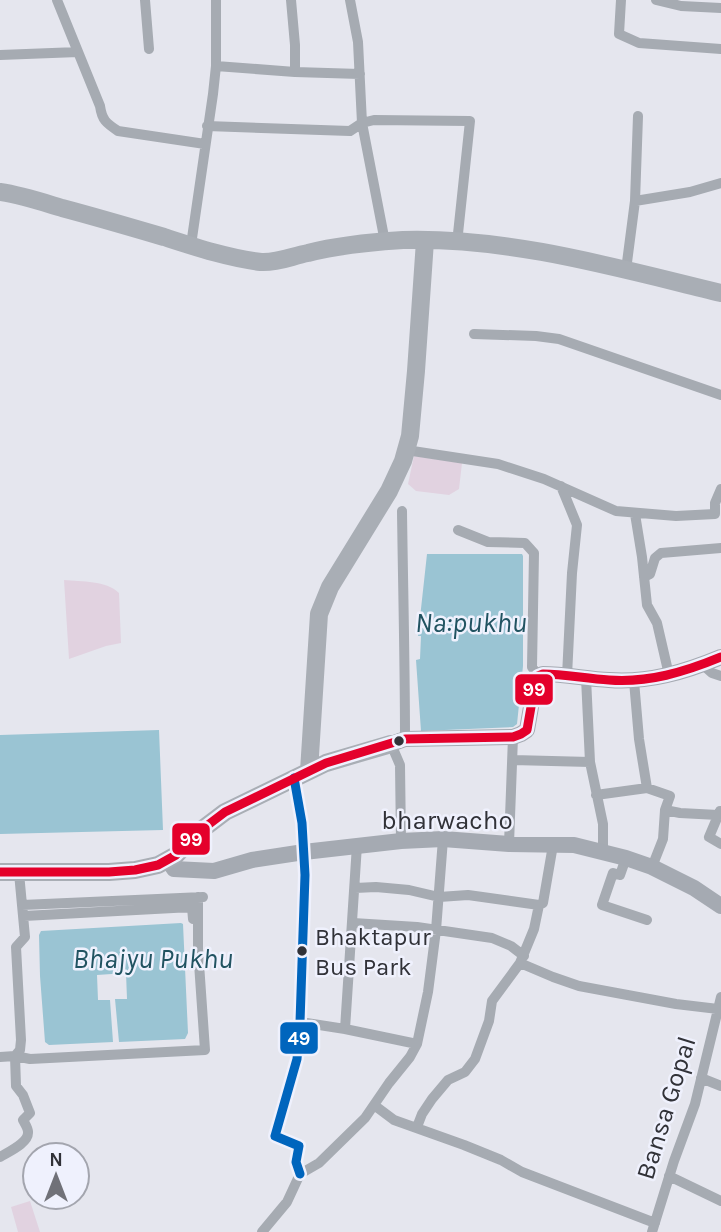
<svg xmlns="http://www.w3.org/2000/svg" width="721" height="1232" font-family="Karla,sans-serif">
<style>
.green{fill:#e1d2e0}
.water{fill:#9ac4d3}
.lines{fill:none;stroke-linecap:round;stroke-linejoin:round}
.street{stroke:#a6abb2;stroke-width:10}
.secondary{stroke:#a5aab2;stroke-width:16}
.primary{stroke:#a9aeb5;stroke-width:18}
.bus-1-casing{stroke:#eff1fd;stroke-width:14}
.bus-2-casing{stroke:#eff1fd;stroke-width:14}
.bus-1{stroke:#0065bd;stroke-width:9}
.bus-2{stroke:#e4002b;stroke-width:9}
.bus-dot{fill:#313238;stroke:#eff1fd;stroke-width:2.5}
.labels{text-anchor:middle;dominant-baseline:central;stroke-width:5;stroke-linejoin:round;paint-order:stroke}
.bus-label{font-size:24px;fill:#313238;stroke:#eff1fd;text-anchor:start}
.street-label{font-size:26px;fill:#313238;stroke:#eff1fd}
.water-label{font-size:28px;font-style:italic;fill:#215361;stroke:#eff1fd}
.line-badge{stroke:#eff1fd;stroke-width:2.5}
.badge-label{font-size:19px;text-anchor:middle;font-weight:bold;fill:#fff}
</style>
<rect width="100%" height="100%" fill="#e5e6ee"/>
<!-- green -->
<path class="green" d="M 414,456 L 462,463 L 459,489 L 449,495 L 416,491 L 408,484 Z
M 64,580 C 82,582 106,580 119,593 L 121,643 L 106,646 L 69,659 Z
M 30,1201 L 40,1232 L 18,1232 L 11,1207 Z"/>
<!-- water -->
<path class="water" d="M 427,554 L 522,554 L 523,556 L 523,666 L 517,724 L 513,727 L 421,731 L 416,660 L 420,659 L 421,636 L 418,636 Z
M 159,730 L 163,830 L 0,834 L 0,735 Z
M 181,923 L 183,924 L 188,1033 L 185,1039 L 119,1042 L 115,999 L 127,999 L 126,973 L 97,975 L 98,1000 L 110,1000 L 113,1042 L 49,1045 L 45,1042 L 40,976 L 39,935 L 41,931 Z"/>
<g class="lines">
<!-- street -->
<path class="street" d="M 57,0 L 100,106 C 102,120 106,123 118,131 L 205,144
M 145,0 L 149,49
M 291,0 L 295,45 L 295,72
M 350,0 L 358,42 L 362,123 L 385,242
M 621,0 L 619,34 L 639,43 L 721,49
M 656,0 L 681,6 L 721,8
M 0,55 L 78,52
M 216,66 L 295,72 L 360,74
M 207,126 L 350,131 L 362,123 L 374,120 L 470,121 L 457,243
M 635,201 L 690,192 L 721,183
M 191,245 L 213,94 L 216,66 L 216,0
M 626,270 L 635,201 L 638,116
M 474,334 L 536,336 L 559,339 L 721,395
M 406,450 L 498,464 L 544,479 L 616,511 L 676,516 L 715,514 L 715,503 L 721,489
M 561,486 L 577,525 L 572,573 L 567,676
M 402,511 C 403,587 405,663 405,739
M 635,514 L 642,557 L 647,605 L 657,623 L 669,675
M 458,530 L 488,542 L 525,543 L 534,553 L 532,667 L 538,676
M 644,577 L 650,574 L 655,558 L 661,553 L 721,548
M 703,665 L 712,673 L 721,676
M 586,678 L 590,762 L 603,824 L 603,852
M 634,681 L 639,739 L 647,788
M 391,744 L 400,765 L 401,841
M 513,760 L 590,762
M 294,778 L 302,823 L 305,875 L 300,1022 L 297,1059 L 275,1136 L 299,1146 L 296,1162 L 300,1174
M 596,795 L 647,788 L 670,796 L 665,810 L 663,839 L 652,867
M 665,810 L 680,813 L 718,815
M 720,811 L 709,837 L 721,844
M 509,844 L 513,737
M 357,845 L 345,1029 L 417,1044
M 553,845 L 543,903 L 539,905 L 534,929 L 520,963 L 553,977 L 579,986 L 676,1004 L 718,1009
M 626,858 L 620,875 L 613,873 L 602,905 L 647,920
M 19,873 L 22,905
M 355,888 L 376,887 L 409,890 L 439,897 L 468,895 L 539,905
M 24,916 L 192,907 L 193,919
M 353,923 L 417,927 L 492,938 L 511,946 L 524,956
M 300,1022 L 345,1029
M 0,1057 L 15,1056 L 20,1050 L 21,1040 L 16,947 L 25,937 L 22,905 L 203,897
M 701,1078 L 721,1086
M 374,1105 L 394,1120 L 464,1145 L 501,1160 L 522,1172 L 655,1223
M 417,1127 L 422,1114 L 432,1099 L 448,1080 L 465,1072 L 475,1059 L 489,1021 L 492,1001 L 520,963
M 0,1157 C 8,1152 29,1143 28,1132 C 28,1128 25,1124 23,1120 L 30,1113 L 23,1095 L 16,1086 L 15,1056 L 30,1059 L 205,1050 L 198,949 L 198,897
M 669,1176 L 721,1201
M 262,1232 L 287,1202 L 300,1174 L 319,1163 L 365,1118 L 389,1083 L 410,1057 L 417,1044 L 428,992 L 436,930 L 443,839
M 652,1232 L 674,1161 L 695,1104 L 721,997"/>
<!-- secondary -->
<path class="secondary" d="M 391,744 L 405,739 L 513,737 L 521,734 L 527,730 L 535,684 L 538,676 L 543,674 C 565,674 587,679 609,680 C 648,683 685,672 721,657
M 168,860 L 174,869 L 214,871 L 252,860 L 304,852 L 401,841 L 443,839 L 509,844 L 574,845 L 626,858 L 652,867 L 694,888 L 721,906"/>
<!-- primary -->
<path class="primary" d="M 0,192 C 21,195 42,202 62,208 C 96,217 130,227 164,237 C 195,247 228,258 261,262 C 278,263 292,256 308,253 C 339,245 371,242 403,240 C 510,237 617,268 721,293
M 309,771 L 319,614 L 330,587 L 389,491 L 403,461 L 410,436 L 416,371 L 425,241
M 0,872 L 109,872 L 135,870 L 158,865 L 176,855 L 196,834 L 225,812 L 326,763 L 391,744"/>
<!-- bus-1 casing -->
<g class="bus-1-casing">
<path id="bus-1" d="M 294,778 L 302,823 L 305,875 L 300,1022 L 297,1059 L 275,1136 L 299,1146 L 296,1162 L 300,1174"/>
</g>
<!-- bus-2 casing -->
<g class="bus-2-casing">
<path id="bus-2" d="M 0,872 L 109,872 L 135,870 L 158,865 L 176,855 L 196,834 L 225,812 L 326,763 L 405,739 L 513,737 L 521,734 L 527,730 L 535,684 L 538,676 L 543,674 C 565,674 587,679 609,680 C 648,683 685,672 721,657"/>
</g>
<!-- bus-1 -->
<use href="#bus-1" class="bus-1"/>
<!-- bus-2 -->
<use href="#bus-2" class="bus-2"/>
</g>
<!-- markers -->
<g class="bus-dot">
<circle cx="399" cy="741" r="6"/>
<circle cx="302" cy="951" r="6"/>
</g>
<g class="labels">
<!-- bus labels -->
<g class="bus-label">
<text x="315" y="937">Bhaktapur<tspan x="315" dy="30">Bus Park</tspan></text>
</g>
<!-- street labels -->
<g class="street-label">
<text x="447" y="820">bharwacho</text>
<text transform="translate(666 1108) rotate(-73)">Bansa Gopal</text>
</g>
<!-- water labels -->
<g class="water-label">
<text x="471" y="622">Na:pukhu</text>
<text x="153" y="958">Bhajyu Pukhu</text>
</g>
</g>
<g class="line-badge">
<rect x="514" y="673" width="40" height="33" rx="7" fill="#e4002b"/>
<rect x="171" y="822" width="40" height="34" rx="7" fill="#e4002b"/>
<rect x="279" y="1021" width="40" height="34" rx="7" fill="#0065bd"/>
</g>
<g class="badge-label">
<text x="534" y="696">99</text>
<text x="191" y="846">99</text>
<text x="299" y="1045">49</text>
</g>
<!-- north arrow -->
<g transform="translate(56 1176)"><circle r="33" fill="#eff1fd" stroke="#a3a5ae" stroke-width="2"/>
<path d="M0-5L12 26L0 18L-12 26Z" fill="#707178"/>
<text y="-10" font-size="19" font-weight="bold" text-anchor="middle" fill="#313238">N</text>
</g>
</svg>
